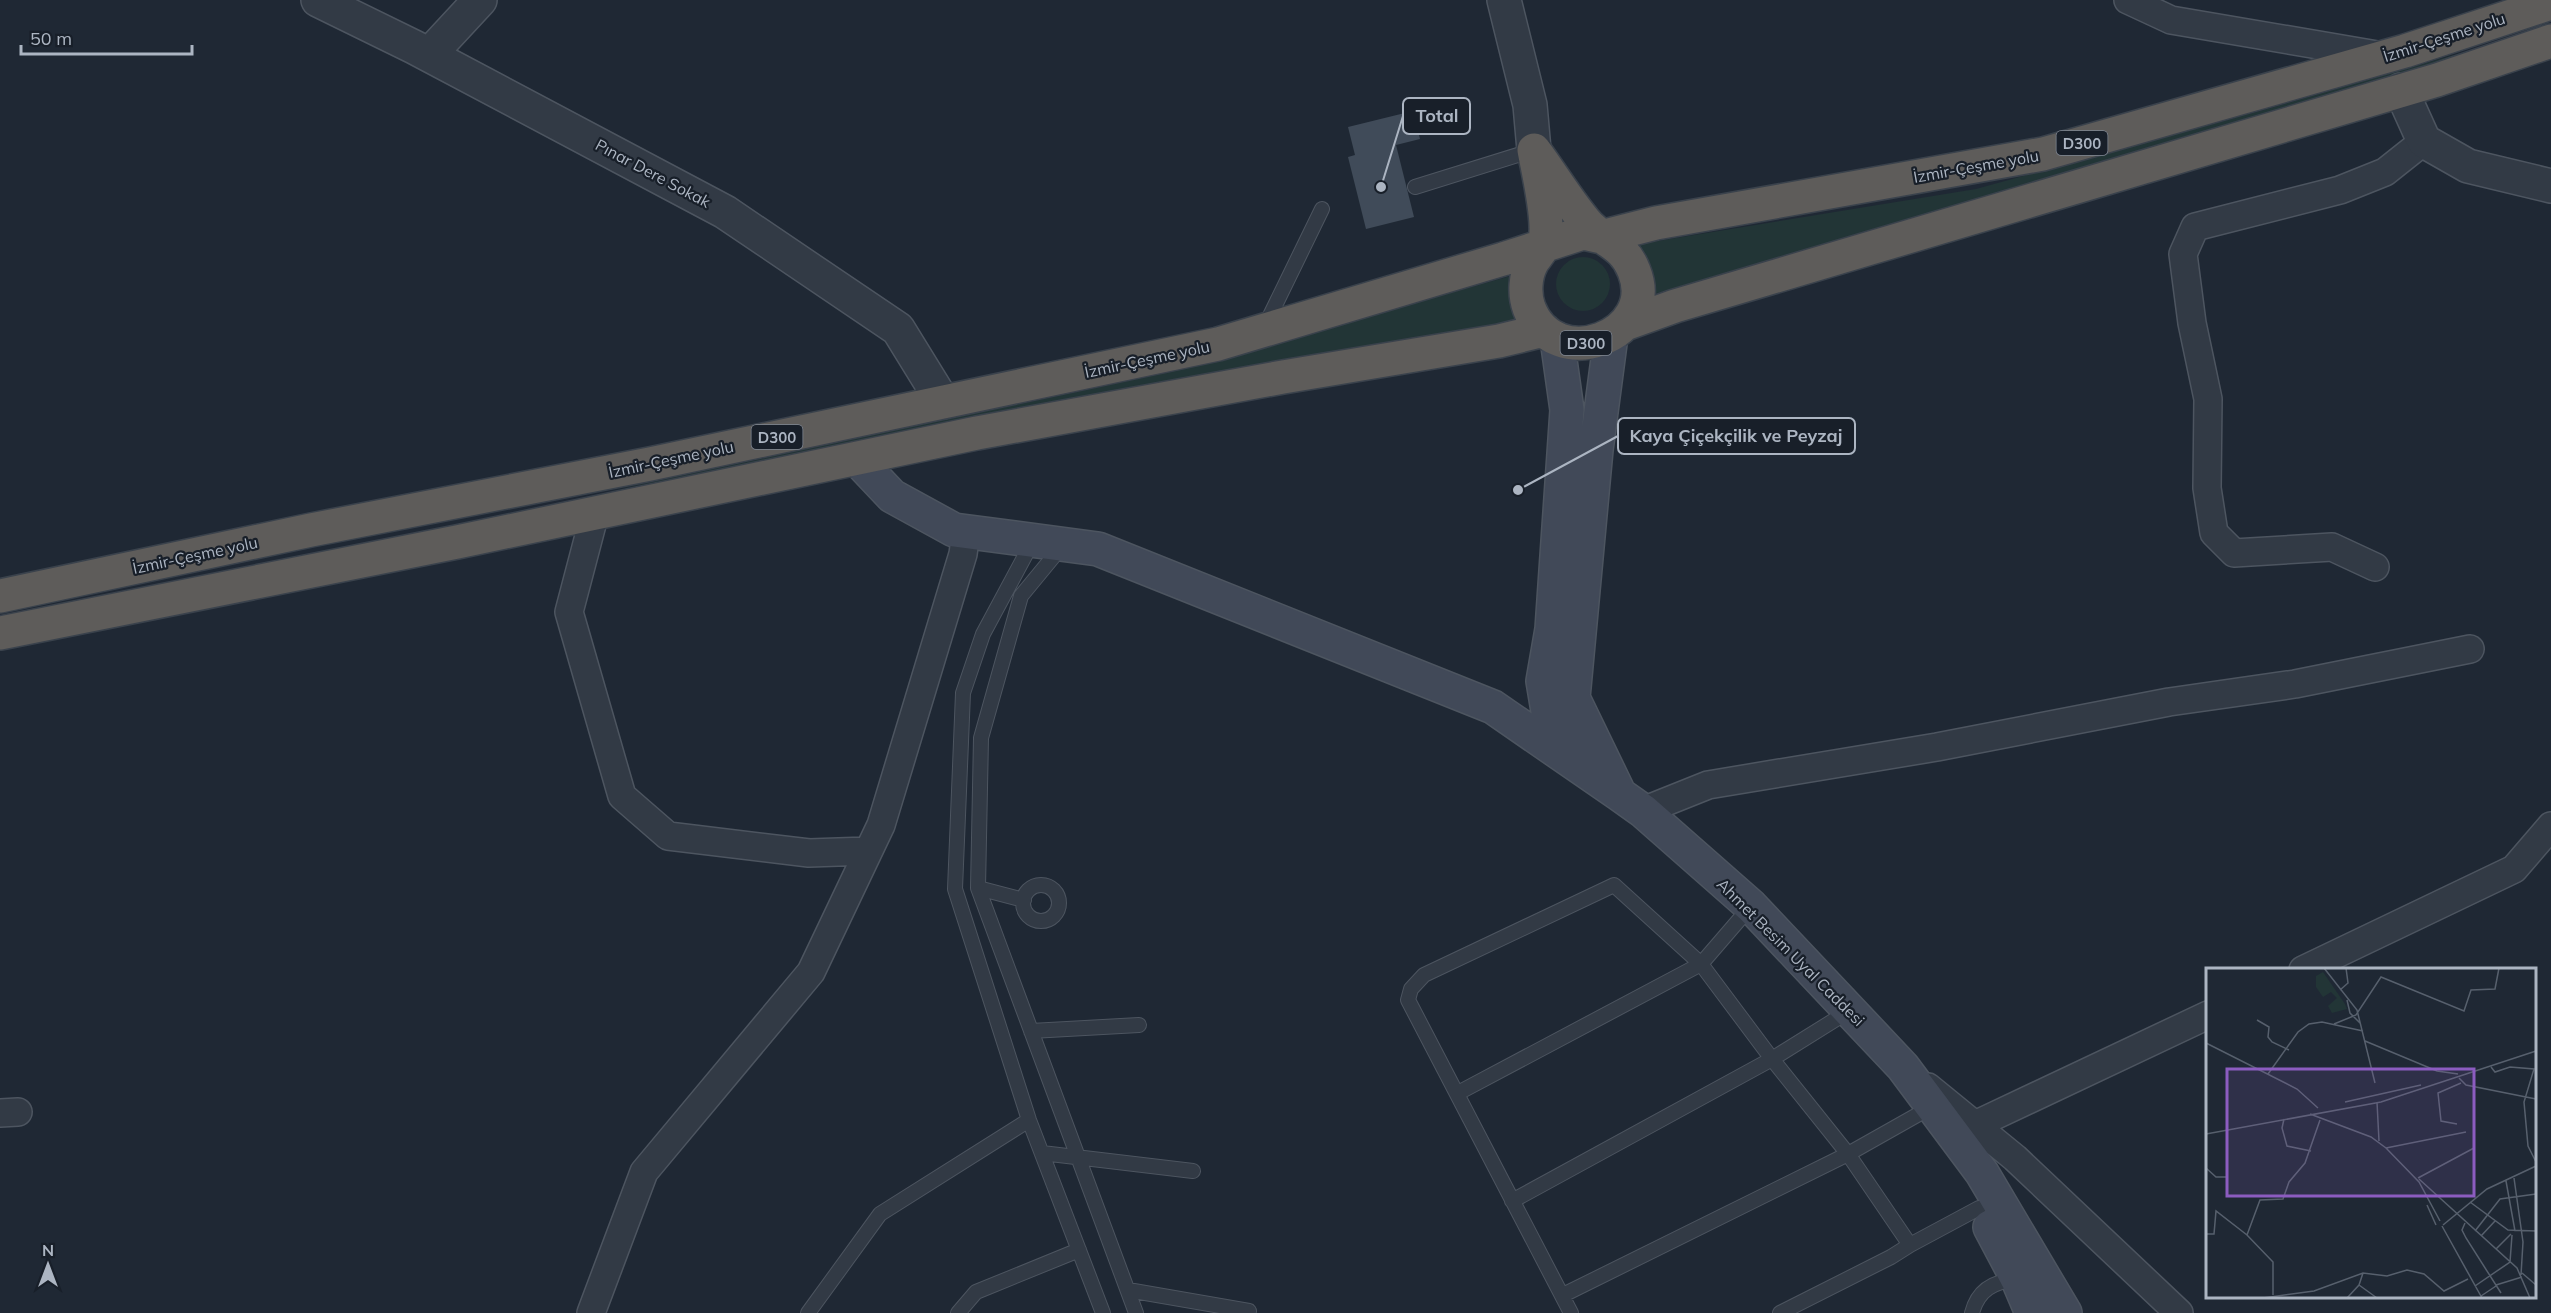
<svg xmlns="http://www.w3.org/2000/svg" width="2551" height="1313" font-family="Mulish,sans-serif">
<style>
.green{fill:#223536}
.building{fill:#404b59}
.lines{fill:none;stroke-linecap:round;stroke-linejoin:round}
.service-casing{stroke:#4d5560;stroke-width:16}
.minor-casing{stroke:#4d5560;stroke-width:30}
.tertiary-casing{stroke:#4d5560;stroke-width:36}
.secondary-casing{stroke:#4d5560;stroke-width:36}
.trunk-casing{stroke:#3a424c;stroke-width:36}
.service{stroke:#323a45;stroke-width:14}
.minor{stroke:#323a45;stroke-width:27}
.tertiary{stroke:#323a45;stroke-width:33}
.secondary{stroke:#414958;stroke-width:33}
.trunk{stroke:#5e5c5a;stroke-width:33}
.labels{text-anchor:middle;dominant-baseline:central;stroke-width:4.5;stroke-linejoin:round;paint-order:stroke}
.shield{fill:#181f29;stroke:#808894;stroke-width:1.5}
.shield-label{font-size:15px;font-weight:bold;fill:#acb5c2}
.street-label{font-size:16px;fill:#acb5c2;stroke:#181f29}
.inset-road{fill:none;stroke:#57606d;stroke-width:1.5}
.view{fill:#8c5cc0;fill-opacity:0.15;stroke:#8c5cc0;stroke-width:3}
.inset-edge{fill:none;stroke:#acb5c2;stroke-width:3}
.leader{fill:none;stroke:#acb5c2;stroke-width:2}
.callout-dot{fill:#acb5c2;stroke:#181f29;stroke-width:2}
.callout{fill:#181f29;stroke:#acb5c2;stroke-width:2}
.callout-label{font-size:18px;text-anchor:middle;font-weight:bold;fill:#acb5c2}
</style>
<rect width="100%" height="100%" fill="#1f2834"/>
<!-- green -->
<path class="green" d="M 2544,29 L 2403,75 L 1651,295 L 1639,244 L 1976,189 L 2267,109 Z
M1556 284a27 27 0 1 1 54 0a27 27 0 1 1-54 0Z
M 1514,275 L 1524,321 L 1166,385 L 609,491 L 1161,374 Z"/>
<!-- building -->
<path class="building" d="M 1413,111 L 1420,139 L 1396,145 L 1414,217 L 1366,229 L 1348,157 L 1355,155 L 1348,127 Z"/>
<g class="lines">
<!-- service casing -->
<g class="service-casing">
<path id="service" d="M 1415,187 L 1534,150
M 1265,326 L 1322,209
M 1033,541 L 983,634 L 963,693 L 955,889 L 1029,1120 L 1103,1313
M 1063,545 L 1021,596 L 981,738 L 978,888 L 1136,1313
M1023 903a18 18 0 1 1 36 0a18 18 0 1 1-36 0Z
M 978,888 L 1024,900
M 1031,1031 L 1139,1025
M 1458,1093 L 1701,964 L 1751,906
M 1042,1153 L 1193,1171
M 1512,1201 L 1772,1059 L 1849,1011
M 1910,1245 L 1979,1208
M 1128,1290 L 1249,1311
M 1563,1295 L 1848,1154 L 1926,1110
M 808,1313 L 880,1214 L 1029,1120
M 958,1313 L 976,1292 L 1079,1250
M 1571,1313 L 1408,1000 L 1411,989 L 1424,975 L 1614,885 L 1701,964 L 1772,1059 L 1848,1154 L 1910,1245 L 1891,1257 L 1780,1313
M 1972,1313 C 1978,1290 1994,1281 2016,1280"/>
</g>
<!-- minor casing -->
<g class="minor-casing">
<path id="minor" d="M 2128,0 L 2171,20 L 2383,56
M 595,513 L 569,612 L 622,796 L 668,836 L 809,853 L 868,851
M 2375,567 L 2332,547 L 2234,553 L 2214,533 L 2207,488 L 2208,399 L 2192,323 L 2183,254 L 2195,227 L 2340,190 L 2385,172 L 2424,141
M 1643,811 L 1708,785 L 1937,747 L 2169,702 L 2295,684 L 2470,649
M 2303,970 L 2514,869 L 2551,826
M 1928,1087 L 2015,1158 L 2179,1313
M 0,1113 L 18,1112
M 1975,1125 L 2208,1015
M 591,1313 L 644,1172 L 811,972 L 881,825 L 963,554 L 966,532"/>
</g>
<!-- tertiary casing -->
<g class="tertiary-casing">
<path id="tertiary" d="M 318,0 L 414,47 L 725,212 L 898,329 L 943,402
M 1504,0 L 1530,105 L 1534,150
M 429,55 L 480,0
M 2401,90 L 2424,141 L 2468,166 L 2551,186"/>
</g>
<!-- secondary casing -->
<g class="secondary-casing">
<path id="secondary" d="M 1611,336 L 1596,450 L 1573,698 L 1619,793
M 1557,339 L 1567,410 L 1552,629 L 1543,681 L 1550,723 L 1574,753
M 857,459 L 892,496 L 954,530 L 1098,549 L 1493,707 L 1619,794 L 1643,811 L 1751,906 L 1903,1067 L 1982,1173 L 2065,1313
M 1990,1227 L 2018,1280 L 2032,1313"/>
</g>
<!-- trunk casing -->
<g class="trunk-casing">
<path id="trunk" d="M 1534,150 C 1551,173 1566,198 1584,220 C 1601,242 1623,242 1634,271 C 1660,335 1555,376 1529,308 C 1524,294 1525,276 1532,263 C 1535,257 1542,251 1544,244 C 1551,224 1538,172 1534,150 Z
M 1625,324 L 1675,306 L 2437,80 L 2551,41
M 0,596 L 311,530 L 650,464 L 1218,344 L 1503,259 L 1583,233 L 1601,237 L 1656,223 L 2043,154 L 2405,51 L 2551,3
M 0,633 L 457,542 L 977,433 L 1283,377 L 1499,341 L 1544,330"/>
</g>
<!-- service -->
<use href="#service" class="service"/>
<!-- minor -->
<use href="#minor" class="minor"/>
<!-- tertiary -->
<use href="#tertiary" class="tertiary"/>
<!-- secondary -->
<use href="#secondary" class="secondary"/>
<!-- trunk -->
<use href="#trunk" class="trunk"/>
</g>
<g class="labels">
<!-- shield labels -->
<g class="shield">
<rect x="2056.5" y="131" width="51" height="24" rx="4.5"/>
<rect x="1560.5" y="331" width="51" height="24" rx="4.5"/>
<rect x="751.5" y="425" width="51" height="24" rx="4.5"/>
</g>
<g class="shield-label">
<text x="2082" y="143">D300</text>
<text x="1586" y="343">D300</text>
<text x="777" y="437">D300</text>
</g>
<!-- street labels -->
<g class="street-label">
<text transform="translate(2444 37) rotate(-18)">İzmir-Çeşme yolu</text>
<text transform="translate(1976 166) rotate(-10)">İzmir-Çeşme yolu</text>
<text transform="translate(653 173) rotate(28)">Pınar Dere Sokak</text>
<text transform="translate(1147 359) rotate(-12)">İzmir-Çeşme yolu</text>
<text transform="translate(671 459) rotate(-12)">İzmir-Çeşme yolu</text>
<text transform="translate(195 555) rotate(-12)">İzmir-Çeşme yolu</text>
<text transform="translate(1791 952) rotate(45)">Ahmet Besim Uyal Caddesi</text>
</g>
</g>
<!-- overview -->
<g transform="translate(2206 968)">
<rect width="330" height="330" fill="#1f2834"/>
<path d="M 117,4 L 139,36 L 141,41 L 126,45 L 122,38 L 131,30 L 125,24 L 117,29 L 110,19 L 110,8 Z" fill="#223536"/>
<path class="inset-road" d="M 118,0 L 151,42 L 169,115M 134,22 L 142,15 L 140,0M 141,32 L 144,45 L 154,55M 51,52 L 63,59 L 62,69 L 66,74 L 83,82M 128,56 L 150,47 L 175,9 L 258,43 L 265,22 L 289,21 L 293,0M 159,73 L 231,103 L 252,106M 0,75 L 91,121 L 112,140M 285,99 L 289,104 L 304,99 L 328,101 L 318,134 L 322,178 L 330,194M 62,106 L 92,64 L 103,56 L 116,54 L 157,63M 253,110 L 260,117 L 330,131M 139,134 L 215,117M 171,134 L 173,173M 104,146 L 165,169 L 180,180 L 213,214 L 234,253M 78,151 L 76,160 L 81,178 L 105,183M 251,156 L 235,153 L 232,125 L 255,115M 0,166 L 175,134 L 330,83M 180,180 L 260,164M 0,200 L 10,209 L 22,209M 212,210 L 268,180M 308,210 L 317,274 L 315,307M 213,211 L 311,300 L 324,330M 300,213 L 309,263M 264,234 L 302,262 L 330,263M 221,237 L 230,257M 259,255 L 256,262 L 260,270 L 295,325M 237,257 L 281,221 L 330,198M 236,258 L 276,330M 269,263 L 294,231 L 330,226M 0,266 L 8,266 L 10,243 L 41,267 L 67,294 L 67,327M 41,267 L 54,232 L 77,231 L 83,214 L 99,195 L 114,152M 275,268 L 289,253M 290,281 L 305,266M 316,305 L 330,317M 153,317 L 171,330M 290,317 L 316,309M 269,318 L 304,294 L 306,267M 275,328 L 290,318M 57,330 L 108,323 L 157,305 L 181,308 L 201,302 L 218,306 L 238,323 L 262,311M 141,330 L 153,317 L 157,305"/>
<path class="view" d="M 21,101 L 268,101 L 268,228 L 21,228 Z"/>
<rect width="330" height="330" class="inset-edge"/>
</g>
<!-- callouts -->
<path class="leader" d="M1381 187L1403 116M1518 490L1618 436"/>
<g class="callout-dot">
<circle cx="1381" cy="187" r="6"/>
<circle cx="1518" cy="490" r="6"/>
</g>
<g class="callout">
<rect x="1403" y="98" width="67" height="36" rx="6"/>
<rect x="1618" y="418" width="237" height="36" rx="6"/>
</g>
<g class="callout-label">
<text x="1437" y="122">Total</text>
<text x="1736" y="442">Kaya Çiçekçilik ve Peyzaj</text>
</g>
<!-- north arrow -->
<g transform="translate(48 1265)" stroke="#181f29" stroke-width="4.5" paint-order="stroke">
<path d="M0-4.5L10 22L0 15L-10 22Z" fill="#acb5c2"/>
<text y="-9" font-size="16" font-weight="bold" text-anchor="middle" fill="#acb5c2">N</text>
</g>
<!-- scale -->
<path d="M21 45v9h171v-9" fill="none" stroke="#acb5c2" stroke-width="3"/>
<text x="30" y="45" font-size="18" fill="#acb5c2" stroke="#181f29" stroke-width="4.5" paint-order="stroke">50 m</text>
</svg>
